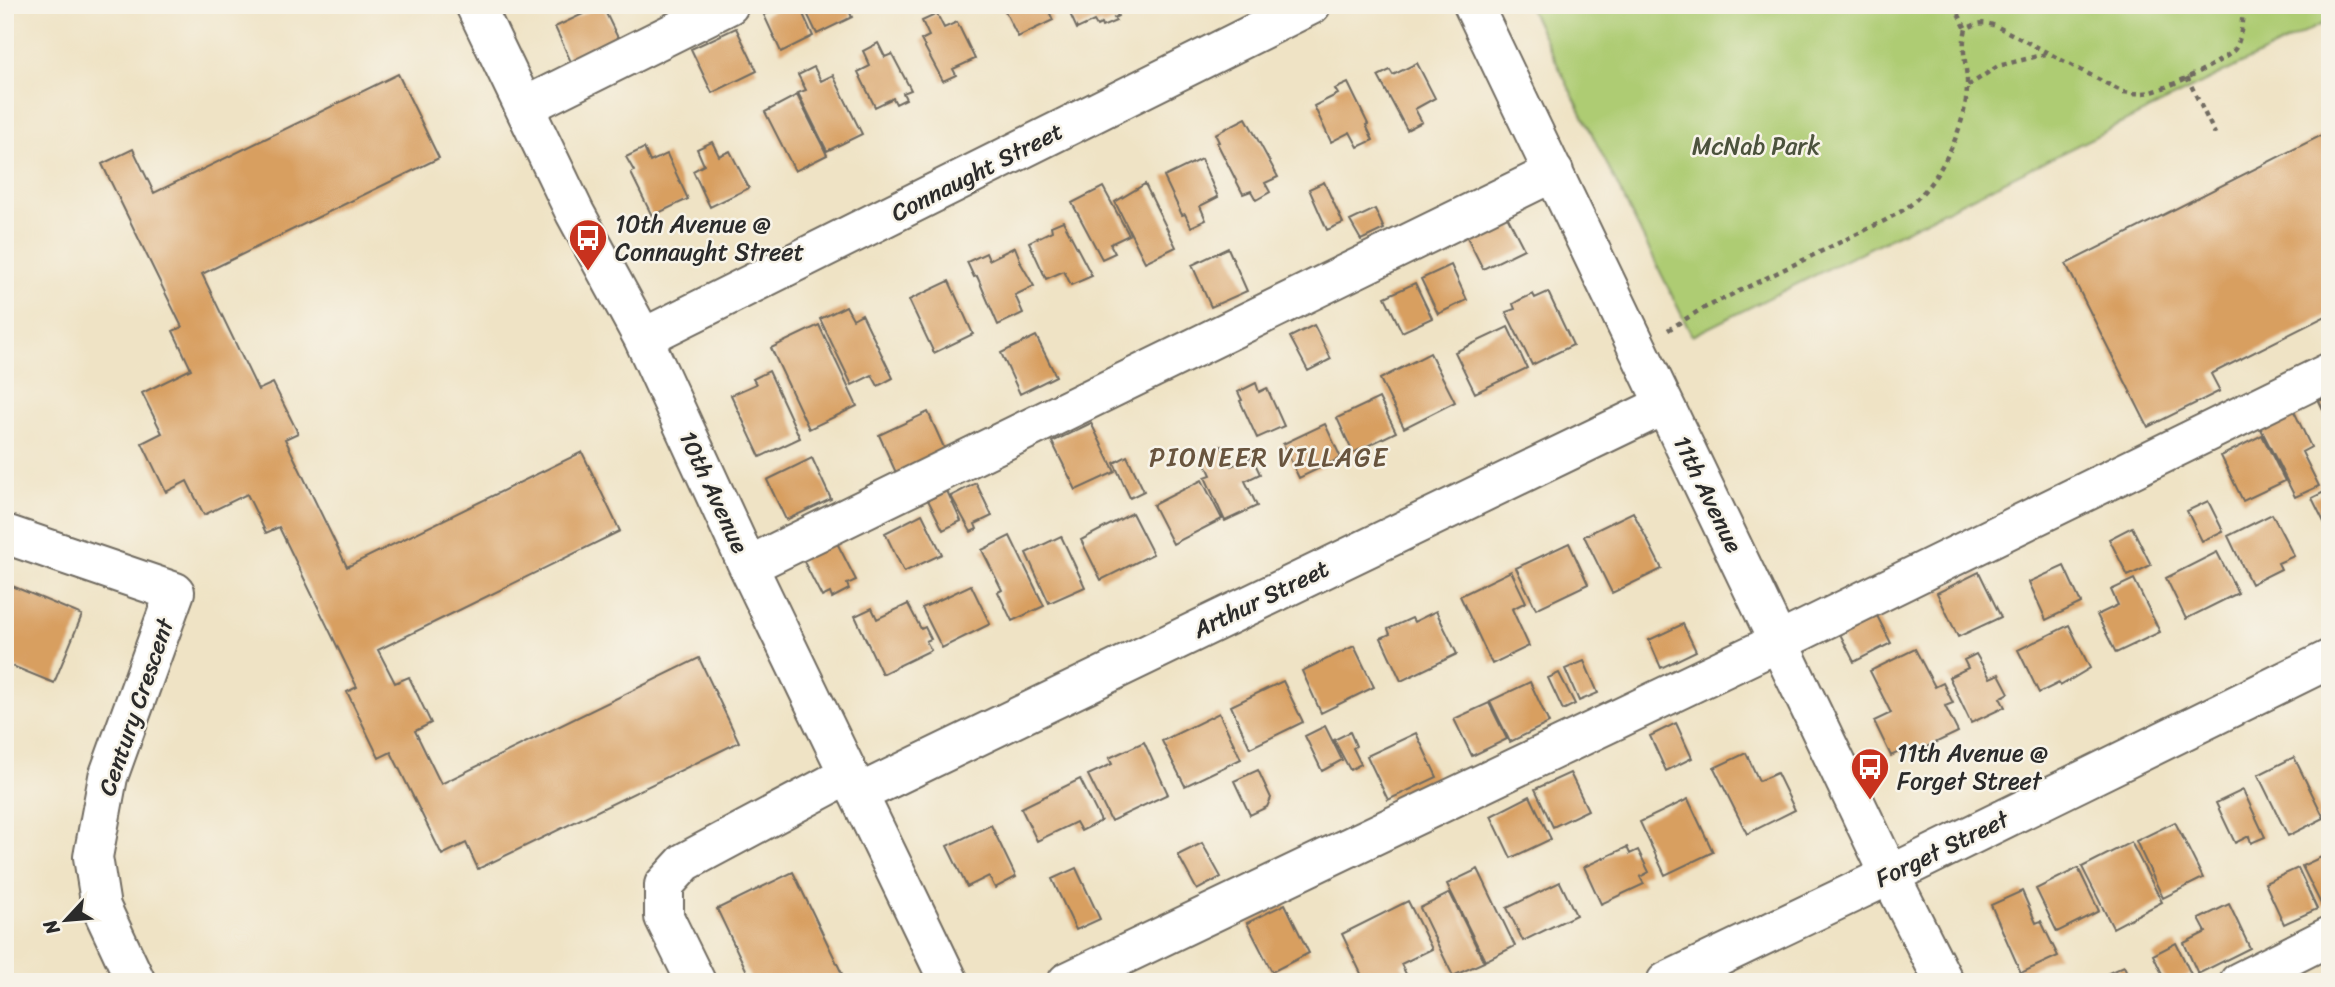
<svg xmlns="http://www.w3.org/2000/svg" width="2335" height="987" font-family="Sriracha,sans-serif">
<style>
.green{fill:#aecc73;stroke:#6c7c4f;stroke-width:2}
.building{fill:#d89f61}
.lines{fill:none;stroke-linecap:round;stroke-linejoin:round}
.minor-casing{stroke:#706b61;stroke-width:42}
.path{stroke:#706b61;stroke-width:4.5;stroke-dasharray:5 5;stroke-linecap:butt}
.minor{stroke:#fff;stroke-width:38}
.labels{text-anchor:middle;dominant-baseline:central;stroke-width:5;stroke-linejoin:round;paint-order:stroke}
.park-label{font-size:24px;fill:#4c533d;stroke:#f7f3e8}
.street-label{font-size:24px;fill:#2b2b2b;stroke:#f7f3e8}
.poi-label{font-size:24px;fill:#2b2b2b;stroke:#f7f3e8;text-anchor:start}
.neighbourhood-label{font-size:26px;letter-spacing:2px;fill:#68543e;stroke:#f7f3e8}
</style>
<rect width="100%" height="100%" fill="#f7f3e8"/>
<filter id="ink" filterUnits="userSpaceOnUse"><feTurbulence type="fractalNoise" baseFrequency=".0143" numOctaves="2"/><feDisplacementMap in="SourceGraphic" scale="14" xChannelSelector="R" yChannelSelector="G"/><feConvolveMatrix kernelMatrix="1 2 1 2 8 2 1 2 1" color-interpolation-filters="sRGB"/></filter>
<filter id="wash" filterUnits="userSpaceOnUse"><feTurbulence type="fractalNoise" baseFrequency=".00686" numOctaves="4" result="noise"/><feDisplacementMap in="SourceGraphic" scale="28" xChannelSelector="R" yChannelSelector="G"/><feGaussianBlur stdDeviation="1.57" result="paint"/><feColorMatrix in="noise" values="0 0 0 0 0 0 0 0 0 0 0 0 0 0 0 0 0 1.4 0 .05"/><feComposite in="paint" operator="in"/></filter>
<g filter="url(#wash)">
<rect width="100%" height="100%" fill="#efe3c5"/>
<!-- green -->
<path class="green" d="M 1528,5 L 2330,5 L 2330,20 L 1692,336 Z"/>
<g id="blocks">
<!-- building -->
<path class="building" d="M 602,5 L 619,40 L 571,62 L 555,27 Z
M 784,5 L 799,5 L 813,36 L 781,52 L 764,15 Z
M 803,5 L 846,5 L 852,17 L 817,34 Z
M 1002,5 L 1046,5 L 1053,20 L 1018,37 Z
M 1066,5 L 1113,5 L 1118,16 L 1114,18 L 1116,21 L 1102,27 L 1101,24 L 1097,26 L 1094,21 L 1077,29 Z
M 937,14 L 944,28 L 957,22 L 975,59 L 953,69 L 956,75 L 943,81 L 921,40 L 929,36 L 922,21 Z
M 736,28 L 757,71 L 712,93 L 691,49 Z
M 878,43 L 885,57 L 892,54 L 911,90 L 903,93 L 906,99 L 896,104 L 893,98 L 875,107 L 858,72 L 870,66 L 863,51 Z
M 1417,63 L 1435,98 L 1415,109 L 1422,122 L 1407,130 L 1378,76 L 1390,70 L 1393,75 Z
M 814,67 L 821,81 L 833,75 L 862,134 L 827,151 L 798,93 L 806,90 L 798,75 Z
M 398,74 L 439,158 L 202,274 L 258,390 L 273,383 L 298,433 L 285,439 L 347,567 L 582,452 L 620,531 L 378,650 L 395,683 L 409,677 L 431,723 L 415,731 L 441,784 L 699,658 L 739,742 L 478,869 L 466,843 L 442,855 L 391,752 L 379,758 L 347,692 L 357,687 L 279,527 L 266,533 L 247,494 L 204,515 L 187,481 L 166,492 L 142,443 L 162,433 L 142,393 L 191,369 L 173,331 L 182,327 L 102,164 L 133,149 L 154,193 Z
M 1348,83 L 1368,124 L 1366,125 L 1373,140 L 1358,147 L 1350,132 L 1331,142 L 1314,106 L 1338,94 L 1335,89 Z
M 797,95 L 827,155 L 795,171 L 765,112 Z
M 1246,118 L 1278,177 L 1265,183 L 1270,192 L 1256,200 L 1251,191 L 1243,194 L 1217,143 L 1219,142 L 1215,134 Z
M 2330,131 L 2330,314 L 2211,374 L 2220,391 L 2148,427 L 2066,264 Z
M 712,142 L 719,156 L 730,151 L 749,188 L 710,207 L 693,171 L 704,165 L 697,149 Z
M 644,148 L 650,162 L 667,154 L 688,199 L 652,216 L 631,173 L 634,171 L 626,157 Z
M 1201,159 L 1218,197 L 1200,206 L 1206,220 L 1191,227 L 1185,214 L 1182,215 L 1164,177 Z
M 1324,182 L 1343,223 L 1327,230 L 1309,189 Z
M 1145,184 L 1176,247 L 1145,262 L 1115,202 Z
M 1103,187 L 1129,235 L 1110,244 L 1115,253 L 1102,259 L 1072,203 Z
M 1375,209 L 1384,229 L 1361,240 L 1350,221 Z
M 1505,212 L 1524,249 L 1483,269 L 1466,235 Z
M 1063,221 L 1092,276 L 1071,285 L 1064,271 L 1046,279 L 1029,242 L 1052,231 L 1051,226 Z
M 1015,247 L 1021,262 L 1020,262 L 1034,286 L 1015,295 L 1023,313 L 998,325 L 977,276 L 974,277 L 967,262 L 986,253 L 989,260 Z
M 1228,248 L 1247,291 L 1211,307 L 1192,265 Z
M 1451,265 L 1467,300 L 1438,314 L 1421,279 Z
M 949,281 L 973,334 L 934,353 L 909,300 Z
M 1415,283 L 1432,318 L 1402,332 L 1385,297 Z
M 1548,292 L 1573,345 L 1532,365 L 1506,312 L 1515,309 L 1513,304 L 1520,300 L 1533,294 L 1535,298 Z
M 846,306 L 853,319 L 862,314 L 893,378 L 878,386 L 872,375 L 852,385 L 820,319 Z
M 819,325 L 857,406 L 809,429 L 771,348 Z
M 1314,325 L 1331,359 L 1308,371 L 1290,337 Z
M 1508,327 L 1527,368 L 1475,393 L 1455,352 Z
M 1036,336 L 1056,376 L 1020,394 L 1001,353 Z
M 1430,353 L 1455,402 L 1404,428 L 1380,379 Z
M 769,371 L 800,438 L 760,457 L 731,395 L 756,384 L 753,379 Z
M 1256,383 L 1259,392 L 1267,388 L 1284,426 L 1257,438 L 1240,401 L 1242,400 L 1238,392 Z
M 2330,396 L 2330,424 L 2319,401 Z
M 1379,398 L 1396,432 L 1353,453 L 1337,418 Z
M 2293,409 L 2311,447 L 2302,452 L 2319,486 L 2295,497 L 2259,425 Z
M 928,412 L 946,452 L 897,475 L 879,435 Z
M 1091,423 L 1115,472 L 1076,490 L 1052,442 Z
M 1325,424 L 1341,458 L 1299,478 L 1283,444 Z
M 2262,435 L 2285,481 L 2243,501 L 2221,456 Z
M 1222,446 L 1231,466 L 1252,457 L 1260,474 L 1245,481 L 1257,506 L 1225,521 L 1205,477 L 1211,475 L 1202,455 Z
M 1127,456 L 1144,491 L 1130,498 L 1114,463 Z
M 812,458 L 831,499 L 786,520 L 767,480 Z
M 1202,480 L 1222,519 L 1173,544 L 1153,505 Z
M 976,483 L 992,516 L 975,524 L 977,529 L 971,532 L 951,496 Z
M 2330,489 L 2330,534 L 2312,498 Z
M 947,491 L 961,521 L 943,530 L 928,500 Z
M 2208,501 L 2223,531 L 2202,541 L 2187,511 Z
M 1633,512 L 1662,569 L 1612,593 L 1584,536 Z
M 1132,513 L 1153,554 L 1101,580 L 1081,540 Z
M 922,514 L 942,554 L 904,572 L 885,533 Z
M 2272,514 L 2294,556 L 2278,563 L 2281,569 L 2251,584 L 2228,536 Z
M 2132,527 L 2151,565 L 2128,576 L 2109,539 Z
M 1010,536 L 1044,606 L 1012,621 L 998,592 L 1002,590 L 982,550 Z
M 1061,536 L 1085,587 L 1049,603 L 1026,553 Z
M 834,537 L 856,580 L 847,584 L 849,589 L 832,598 L 830,593 L 822,597 L 800,554 Z
M 1569,543 L 1588,584 L 1536,609 L 1516,568 Z
M 2217,552 L 2238,593 L 2186,619 L 2166,578 Z
M 2064,566 L 2081,603 L 2046,620 L 2029,582 Z
M 1511,571 L 1526,602 L 1512,609 L 1529,646 L 1492,664 L 1460,596 Z
M 1979,572 L 2001,617 L 1958,637 L 1937,593 Z
M 2134,579 L 2160,632 L 2116,653 L 2097,615 L 2118,605 L 2111,590 Z
M 5,583 L 82,615 L 54,683 L 5,663 Z
M 971,585 L 990,624 L 942,648 L 922,608 Z
M 908,604 L 921,629 L 925,627 L 931,639 L 926,641 L 931,650 L 882,674 L 855,616 L 872,608 L 877,619 Z
M 1872,606 L 1891,643 L 1854,662 L 1835,624 Z
M 1436,611 L 1457,654 L 1401,681 L 1381,638 L 1390,634 L 1388,629 L 1412,618 L 1414,622 Z
M 1683,624 L 1696,651 L 1661,668 L 1649,640 Z
M 2069,625 L 2090,668 L 2060,686 L 2059,683 L 2039,693 L 2018,650 Z
M 1354,646 L 1374,687 L 1321,713 L 1302,671 Z
M 1915,649 L 1935,687 L 1943,683 L 1953,703 L 1945,706 L 1958,732 L 1912,754 L 1909,747 L 1891,756 L 1874,721 L 1891,713 L 1870,671 Z
M 1976,654 L 1990,678 L 1999,674 L 2009,693 L 2000,698 L 2005,707 L 1971,723 L 1949,677 L 1968,668 L 1964,660 Z
M 1584,661 L 1598,693 L 1579,701 L 1565,669 Z
M 1559,673 L 1575,704 L 1563,710 L 1548,678 Z
M 1283,681 L 1303,722 L 1250,748 L 1231,706 Z
M 1530,682 L 1549,723 L 1510,742 L 1490,701 Z
M 1489,703 L 1507,739 L 1472,756 L 1454,719 Z
M 1219,713 L 1241,759 L 1185,786 L 1162,741 Z
M 1676,723 L 1692,758 L 1666,771 L 1650,736 Z
M 1325,726 L 1342,760 L 1322,771 L 1305,736 Z
M 1350,732 L 1356,746 L 1353,748 L 1361,764 L 1350,770 L 1334,740 Z
M 1416,733 L 1437,777 L 1388,800 L 1367,756 Z
M 1144,742 L 1168,794 L 1111,821 L 1088,775 L 1112,764 L 1109,758 Z
M 1746,753 L 1759,781 L 1777,773 L 1795,810 L 1747,834 L 1714,768 Z
M 2294,757 L 2324,818 L 2288,836 L 2258,775 Z
M 1258,770 L 1271,798 L 1267,807 L 1250,815 L 1234,781 Z
M 1570,773 L 1588,810 L 1553,827 L 1535,789 Z
M 1080,779 L 1101,821 L 1081,831 L 1076,822 L 1037,841 L 1021,808 Z
M 2243,790 L 2265,837 L 2251,843 L 2249,836 L 2235,843 L 2216,803 Z
M 1530,796 L 1551,839 L 1511,858 L 1491,816 Z
M 1688,799 L 1713,852 L 1665,875 L 1640,822 Z
M 2175,822 L 2203,878 L 2163,898 L 2136,841 Z
M 991,825 L 1016,877 L 995,888 L 989,876 L 967,887 L 947,846 Z
M 2131,842 L 2162,902 L 2113,928 L 2082,867 Z
M 1202,843 L 1221,877 L 1197,890 L 1178,855 Z
M 1627,847 L 1630,854 L 1638,850 L 1649,872 L 1640,877 L 1644,884 L 1601,904 L 1584,867 Z
M 2330,853 L 2330,902 L 2322,906 L 2302,866 Z
M 1076,868 L 1100,919 L 1076,930 L 1052,879 Z
M 2078,868 L 2099,911 L 2057,932 L 2036,889 Z
M 2298,868 L 2317,909 L 2284,924 L 2265,883 Z
M 1478,869 L 1515,946 L 1485,961 L 1447,884 Z
M 793,872 L 846,982 L 752,982 L 717,909 Z
M 1560,882 L 1576,915 L 1523,941 L 1507,908 Z
M 2022,891 L 2036,923 L 2041,921 L 2058,956 L 2021,973 L 1991,905 Z
M 1450,893 L 1484,962 L 1453,976 L 1420,908 Z
M 1408,901 L 1432,949 L 1401,964 L 1410,982 L 1365,982 L 1342,934 Z
M 1285,904 L 1309,953 L 1272,972 L 1247,923 Z
M 2229,904 L 2250,948 L 2198,974 L 2184,943 L 2206,932 L 2199,919 Z
M 2176,943 L 2191,974 L 2175,982 L 2166,982 L 2153,955 Z
M 2124,966 L 2131,982 L 2105,982 L 2102,976 Z"/>
</g>
</g>
<g filter="url(#ink)">
<use href="#blocks" fill-opacity="0" stroke="#706b61" stroke-width="2"/>
<g class="lines">
<!-- minor casing -->
<g class="minor-casing">
<path id="minor" d="M 475,5 L 575,213 L 643,338 L 748,566 L 949,982
M 1473,5 L 1890,875 L 1944,982
M 524,107 L 729,5
M 643,338 L 1311,5
M 5,534 L 175,592 L 108,777 L 93,857 L 101,907 L 136,982
M 748,566 L 1554,172
M 858,794 L 1664,405
M 696,982 L 664,917 L 664,885 L 685,862 L 848,775
M 1067,982 L 1779,642 L 2330,372
M 1666,982 L 1890,875 L 2330,659
M 2239,982 L 2330,936"/>
</g>
<!-- path -->
<path class="path" d="M 1954,5 L 1966,29
M 2187,77 L 2215,134
M 1968,86 L 1998,66 L 2046,54
M 1668,330 L 1700,310 L 1886,220 C 1894,215 1903,211 1909,206 C 1940,181 1966,127 1967,88 C 1968,67 1960,50 1966,29 C 1977,23 1983,21 1996,26 L 2123,92 C 2133,93 2142,94 2151,92 C 2166,89 2227,60 2235,49 C 2243,37 2241,19 2244,5"/>
<!-- minor -->
<use href="#minor" class="minor"/>
</g>
</g>
<!-- icons -->
<defs>
<g id="bus-pin" transform="scale(2.0125)"><path d="M0 17L-7.5 6A9.5 9.5 0 1 1 7.5 6Z" fill="#c8321e" stroke="#f7f3e8"/><path d="M-5-6H5V4H4V6H2V4H-2V6H-4V4H-5ZM-3.5-4V0h7V-4ZM-3.5 1.2v1.5H-2V1.2ZM2 1.2v1.5H3.5V1.2Z" fill="#fff"/></g>
</defs>
<g fill-rule="evenodd">
<use href="#bus-pin" x="588" y="238"/>
<use href="#bus-pin" x="1870" y="767"/>
</g>
<g class="labels">
<!-- park labels -->
<g class="park-label">
<text x="1756" y="146">McNab Park</text>
</g>
<!-- street labels -->
<g class="street-label">
<text transform="translate(977 172) rotate(-27)">Connaught Street</text>
<text transform="translate(714 492) rotate(65)">10th Avenue</text>
<text transform="translate(1708 494) rotate(64)">11th Avenue</text>
<text transform="translate(1261 599) rotate(-26)">Arthur Street</text>
<text transform="translate(136 707) rotate(-71)">Century Crescent</text>
<text transform="translate(1942 849) rotate(-26)">Forget Street</text>
</g>
<!-- poi labels -->
<g class="poi-label">
<text x="615" y="224">10th Avenue @<tspan x="615" dy="28">Connaught Street</tspan></text>
<text x="1897" y="753">11th Avenue @<tspan x="1897" dy="28">Forget Street</tspan></text>
</g>
<!-- neighbourhood labels -->
<g class="neighbourhood-label">
<text x="1269" y="457">PIONEER VILLAGE</text>
</g>
</g>
<!-- margin -->
<rect width="2335" height="987" fill="none" stroke="#f7f3e8" stroke-width="28"/>
<!-- north arrow -->
<g transform="translate(66 920) rotate(244)" stroke="#f7f3e8" stroke-width="5" paint-order="stroke">
<path d="M0-5L12 26L0 18L-12 26Z" fill="#2b2b2b"/>
<text y="-10" font-size="19" font-weight="bold" text-anchor="middle" fill="#2b2b2b">N</text>
</g>
</svg>
